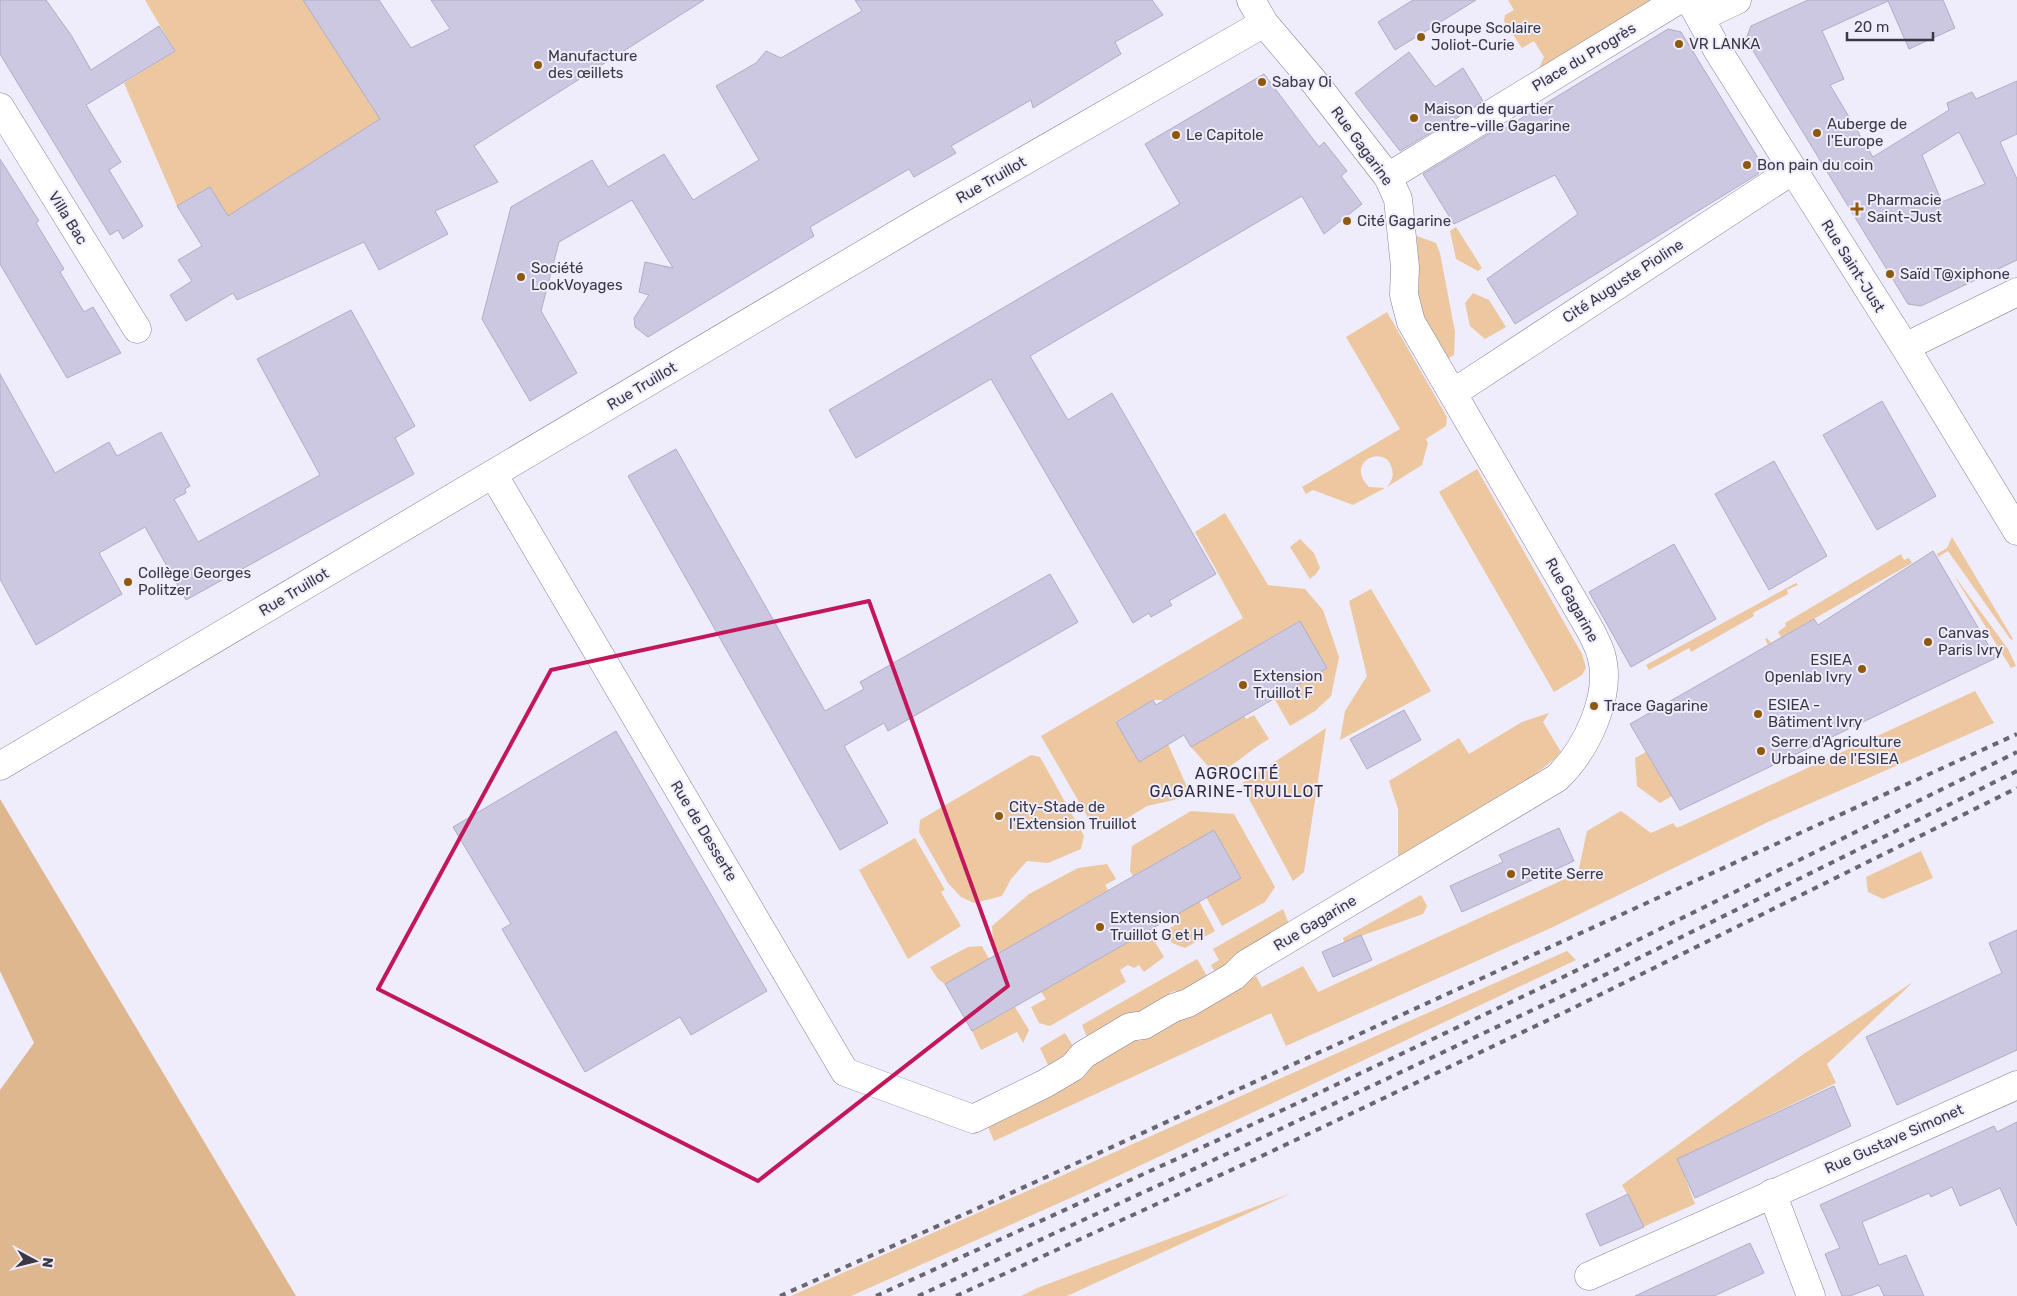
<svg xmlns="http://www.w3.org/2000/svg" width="2017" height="1296" font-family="Rubik,sans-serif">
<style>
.green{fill:#ecc79f}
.forest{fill:#deb78e}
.building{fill:#cdc8e2;stroke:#b1acc5;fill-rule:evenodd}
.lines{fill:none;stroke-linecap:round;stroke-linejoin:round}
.street-casing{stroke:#868199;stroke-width:29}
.street{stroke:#fff;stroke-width:28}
.rail{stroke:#696672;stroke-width:4;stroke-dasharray:6 6;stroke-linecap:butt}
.marked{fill:none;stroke:#c2185b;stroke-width:4;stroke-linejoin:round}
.poi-dot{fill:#8f590c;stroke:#efecfc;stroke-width:2}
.labels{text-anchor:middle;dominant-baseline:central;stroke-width:4;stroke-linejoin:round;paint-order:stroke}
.poi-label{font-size:15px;fill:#3a3842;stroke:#efecfc;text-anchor:start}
.street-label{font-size:15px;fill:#3a3842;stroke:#efecfc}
.neighbourhood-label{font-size:16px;letter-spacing:1px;fill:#302b3f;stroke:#efecfc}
</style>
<rect width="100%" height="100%" fill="#efecfc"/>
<!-- green -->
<path class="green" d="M 145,0 L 303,0 L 380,119 L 228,216 L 210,187 L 177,206 L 124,83 L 175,51 Z
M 1508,0 L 1661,0 L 1536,75 L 1544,57 L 1534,41 L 1522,48 L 1504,21 L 1505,15 L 1514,10 Z
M 1456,227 L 1482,268 L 1478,271 L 1456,259 L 1450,231 Z
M 1417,236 L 1436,243 L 1440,253 L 1455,332 L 1454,355 L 1443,361 L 1419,317 Z
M 1473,293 L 1489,300 L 1506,327 L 1485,339 L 1470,326 L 1465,303 Z
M 1387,312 L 1447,417 L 1446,426 L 1426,439 L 1428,443 L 1422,465 L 1387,487 C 1392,481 1394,476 1392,469 C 1387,443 1343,461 1369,487 L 1385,488 L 1353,505 L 1313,490 L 1306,494 L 1302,487 L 1400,429 L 1346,337 Z
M 1477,469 L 1582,654 L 1586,668 L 1582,675 L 1554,692 L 1439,492 Z
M 1225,513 L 1268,585 L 1305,589 L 1323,610 L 1339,657 L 1331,696 L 1315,711 L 1290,726 L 1274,698 L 1327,668 L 1299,621 L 1233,660 L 1235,664 L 1221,672 L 1218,668 L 1164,700 L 1153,700 L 1116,721 L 1139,761 L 1168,744 L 1191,796 L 1147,806 L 1108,830 L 1099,830 L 1090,821 L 1041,736 L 1243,618 L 1195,532 Z
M 1952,537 L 2013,639 L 2011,640 L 1948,551 L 1938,557 L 1937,554 L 1947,548 Z
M 1300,539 L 1314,553 L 1320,568 L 1316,574 L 1310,579 L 1290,547 Z
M 1901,554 L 1904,560 L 1909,558 L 1912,563 L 1768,645 L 1765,639 L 1767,638 L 1771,643 L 1781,637 L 1778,632 L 1786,626 L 1785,623 Z
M 1953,574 L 2008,649 L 2016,666 L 2011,668 Z
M 1796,583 L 1798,585 L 1787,590 L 1788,594 L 1753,613 L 1754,616 L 1691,652 L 1689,648 L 1649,670 L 1646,665 Z
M 1371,589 L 1431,691 L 1340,740 L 1345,711 L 1367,676 L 1349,601 Z
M 1975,691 L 1994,723 L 1768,822 L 1553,927 L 1286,1046 L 1271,1013 L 994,1141 L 988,1127 L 1130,1037 L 1140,1041 L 1256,976 L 1262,987 L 1303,966 L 1318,992 L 1578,873 L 1587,831 L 1621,811 L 1651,833 L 1673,823 L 1677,828 Z
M 1549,713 L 1543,722 L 1561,752 L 1556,758 L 1525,782 L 1398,859 L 1398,809 L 1389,781 L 1459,738 L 1469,754 L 1522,722 Z
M 1254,715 L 1269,739 C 1252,748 1231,769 1215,774 L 1191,747 L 1244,716 L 1246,719 Z
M 1326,728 L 1304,872 L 1293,881 L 1241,784 Z
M 1646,752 L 1672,796 L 1660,803 L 1637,786 L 1635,758 Z
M 1031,755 L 1040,757 L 1084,836 L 1081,849 L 1048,863 L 1027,861 L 1011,879 L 1002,896 L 974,903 L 961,897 L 948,883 L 919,832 L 920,820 Z
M 1191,811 L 1234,814 L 1275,887 L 1265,902 L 1222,926 L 1206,897 L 1241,877 L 1214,830 L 1133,876 L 1130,871 L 1132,846 Z
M 915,838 L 945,890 L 941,892 L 961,926 L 908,959 L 859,870 Z
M 1921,851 L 1933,878 L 1883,899 L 1868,892 L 1866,877 Z
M 1107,864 L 1116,879 L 1105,885 L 1108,890 L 999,953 L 993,941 L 992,926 L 1029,894 L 1078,868 Z
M 1421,895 L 1427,906 L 1423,914 L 1344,942 L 1343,938 Z
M 1199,901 L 1215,931 L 1185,948 L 1172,943 L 1165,931 L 1180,922 L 1176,914 Z
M 1283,909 L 1289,924 L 1231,958 L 1229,971 L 1218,978 L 1211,965 L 1219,960 L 1213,949 Z
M 1148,930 L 1164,957 L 1144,972 L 1139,965 L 1134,968 L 1128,965 L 1120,970 L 1126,982 L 1050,1026 L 1039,1023 L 1031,1007 L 1046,999 L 1041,992 Z
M 982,946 L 989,959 L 945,984 L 938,979 L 930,967 L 968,947 Z
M 1567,951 L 1576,960 L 1086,1191 L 851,1296 L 791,1296 Z
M 1197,959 L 1210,981 L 1185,995 L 1174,991 L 1048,1065 L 1040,1048 L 1065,1033 L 1073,1046 L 1087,1037 L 1082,1025 Z
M 1913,982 L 1827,1064 L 1836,1083 L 1678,1159 L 1695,1204 L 1636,1230 L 1630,1199 L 1622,1185 L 1805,1053 Z
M 1015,1007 L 1029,1030 L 1023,1043 L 1017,1032 L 981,1050 L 972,1031 Z
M 1292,1193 L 1067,1296 L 1021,1296 L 1037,1288 Z"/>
<!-- forest -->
<path class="forest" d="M 0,799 L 296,1296 L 0,1296 L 0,1090 L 34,1043 L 0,971 Z"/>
<!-- building -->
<path class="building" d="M 0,0 L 46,0 L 71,35 L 91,70 L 159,26 L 175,51 L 86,105 L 121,162 L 109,170 L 143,226 L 123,239 L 118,230 L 110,235 L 0,54 Z
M 303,0 L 379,0 L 411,48 L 450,29 L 431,0 L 704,0 L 474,146 L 498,182 L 435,211 L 448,234 L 379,270 L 364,242 L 237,300 L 233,293 L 186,321 L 170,295 L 192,281 L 178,260 L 202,246 L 177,206 L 210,187 L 228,216 L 380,119 Z
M 855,0 L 1152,0 L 1163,15 L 1115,42 L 1121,54 L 1033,108 L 1031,100 L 951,146 L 956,153 L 914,177 L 909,169 L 810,227 L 814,236 L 648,337 L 635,327 L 634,318 L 649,295 L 639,292 L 645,262 L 673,268 L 632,200 L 559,242 L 541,311 L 577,373 L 530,401 L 482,319 L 511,207 L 592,160 L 608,187 L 664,154 L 693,200 L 759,160 L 716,86 L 756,63 L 766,51 L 781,58 L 862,11 Z
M 1413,0 L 1476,0 L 1395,50 L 1378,22 Z
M 1808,0 L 1943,0 L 1955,28 L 1909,49 L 1888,1 L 1822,31 L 1844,79 L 1830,85 L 1873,157 L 1949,110 L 1947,103 L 1972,92 L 1976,99 L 2017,81 L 2017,134 L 2000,142 L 2017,179 L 2017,260 L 1921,306 L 1908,304 L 1746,39 L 1751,26 ZM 1959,132 L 1985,184 L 1942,202 L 1922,155 Z
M 1668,29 L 1681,32 L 1761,163 L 1758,174 L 1515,324 L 1487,279 L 1578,214 L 1555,175 L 1454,224 L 1423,174 L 1500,127 L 1502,130 Z
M 1409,52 L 1435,87 L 1463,68 L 1483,101 L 1400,151 L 1355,93 Z
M 1264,74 L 1319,147 L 1324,142 L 1347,171 L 1341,176 L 1362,204 L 1324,234 L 1302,196 L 1030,356 L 1068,420 L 1112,393 L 1216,574 L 1169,601 L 1172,605 L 1151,617 L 1149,613 L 1133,623 L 991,379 L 856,458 L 829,410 L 1180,204 L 1145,144 Z
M 0,159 L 39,221 L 36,223 L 64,269 L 60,272 L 84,312 L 93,307 L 121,353 L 67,378 L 0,264 Z
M 351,310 L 415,426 L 395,438 L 414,474 L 186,600 L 145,527 L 99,553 L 122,594 L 36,645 L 0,579 L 0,374 L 55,473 L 109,442 L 117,456 L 161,432 L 190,486 L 185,489 L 186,493 L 174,499 L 198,542 L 320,475 L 257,359 Z
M 1882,401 L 1936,496 L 1877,530 L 1823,435 Z
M 676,449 L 825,711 L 864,689 L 860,682 L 1050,574 L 1078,622 L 888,731 L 884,723 L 844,746 L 888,823 L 840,850 L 628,476 Z
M 1774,461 L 1827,556 L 1769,590 L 1715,494 Z
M 1674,544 L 1716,619 L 1631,667 L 1589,592 Z
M 1933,551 L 1996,658 L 1680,810 L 1630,724 L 1814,619 L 1818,625 Z
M 1300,621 L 1327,668 L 1191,747 L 1184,735 L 1139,762 L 1116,722 L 1153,700 L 1156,705 Z
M 1404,710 L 1421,740 L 1367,769 L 1350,739 Z
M 616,731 L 767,991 L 691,1035 L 680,1017 L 585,1072 L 502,929 L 511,924 L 453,827 Z
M 1559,828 L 1574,861 L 1462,912 L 1450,886 L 1503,862 L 1499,855 Z
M 1214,830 L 1241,878 L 972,1031 L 945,984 Z
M 2017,930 L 2017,1050 L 1897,1105 L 1866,1037 L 2002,973 L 1989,943 Z
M 1361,935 L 1372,960 L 1333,977 L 1322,952 Z
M 1834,1086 L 1851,1126 L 1695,1198 L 1677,1159 Z
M 2017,1122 L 2017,1226 L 2000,1188 L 1960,1206 L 1952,1187 L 1931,1197 L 1929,1193 L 1862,1222 L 1879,1265 L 1906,1255 L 1924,1296 L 1884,1296 L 1879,1285 L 1850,1296 L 1842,1296 L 1825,1254 L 1840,1248 L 1820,1205 L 1994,1126 L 1997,1132 Z
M 1628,1194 L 1644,1227 L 1600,1246 L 1586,1214 Z
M 1750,1243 L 1764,1273 L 1714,1296 L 1635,1296 Z"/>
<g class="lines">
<!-- street casing -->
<g class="street-casing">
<path id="street" d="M 1690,0 L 1718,51 L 1905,347 L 2017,531
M 1701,17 L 1737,0
M 0,107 L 137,329
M 1388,177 L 1678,0
M 1905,347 L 2017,292
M 1453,393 L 1793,170
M 493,474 L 845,1072 L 973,1119 L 1046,1083 L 1073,1067 L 1083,1055 L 1130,1027 L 1144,1025 L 1173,1008 L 1188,1003 L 1234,976 L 1246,964 L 1557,778 C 1586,750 1613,696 1601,654 C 1598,645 1593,635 1588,626 L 1411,322 L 1404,295 L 1405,267 L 1398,199 L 1388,177 L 1315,83 L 1264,23 L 1251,0
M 0,766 L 923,219 L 1264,23
M 1772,1193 L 1811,1296
M 1589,1276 L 2017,1085"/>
</g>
<!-- street -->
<use href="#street" class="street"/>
<!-- rail -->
<path class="rail" d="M 780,1296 L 976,1209 L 2017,734
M 876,1296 L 1251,1125 L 1547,985 L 2017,752
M 918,1296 L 1257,1140 L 1556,999 L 2017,771
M 956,1296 L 1266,1154 L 1563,1013 L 2017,788"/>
</g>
<!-- marked area -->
<path class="marked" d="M 869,601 L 1008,986 L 758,1181 L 378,989 L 551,670 Z"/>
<!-- markers -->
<g class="poi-dot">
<circle cx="1421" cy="37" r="5"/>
<circle cx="1679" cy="44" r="5"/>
<circle cx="538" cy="65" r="5"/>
<circle cx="1262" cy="82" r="5"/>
<circle cx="1414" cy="118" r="5"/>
<circle cx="1817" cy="133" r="5"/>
<circle cx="1176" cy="135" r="5"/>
<circle cx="1747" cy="165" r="5"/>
<path d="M1854.5 201.5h5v5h5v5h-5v5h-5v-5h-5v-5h5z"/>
<circle cx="1347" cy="221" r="5"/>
<circle cx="1890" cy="274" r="5"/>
<circle cx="521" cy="277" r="5"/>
<circle cx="128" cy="582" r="5"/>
<circle cx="1928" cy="642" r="5"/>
<circle cx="1862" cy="669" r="5"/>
<circle cx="1243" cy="685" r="5"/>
<circle cx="1594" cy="706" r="5"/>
<circle cx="1758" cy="714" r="5"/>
<circle cx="1761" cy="751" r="5"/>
<circle cx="999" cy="816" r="5"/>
<circle cx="1511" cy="874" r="5"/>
<circle cx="1100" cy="927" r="5"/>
</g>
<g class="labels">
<!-- poi labels -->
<g class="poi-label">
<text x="1431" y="28">Groupe Scolaire<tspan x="1431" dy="17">Joliot-Curie</tspan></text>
<text x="1689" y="44">VR LANKA</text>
<text x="548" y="56">Manufacture<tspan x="548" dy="17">des œillets</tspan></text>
<text x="1272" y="82">Sabay Oi</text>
<text x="1424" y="109">Maison de quartier<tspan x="1424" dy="17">centre-ville Gagarine</tspan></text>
<text x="1827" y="124">Auberge de<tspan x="1827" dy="17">l'Europe</tspan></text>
<text x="1186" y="135">Le Capitole</text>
<text x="1757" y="165">Bon pain du coin</text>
<text x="1867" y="200">Pharmacie<tspan x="1867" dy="17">Saint-Just</tspan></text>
<text x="1357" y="221">Cité Gagarine</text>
<text x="531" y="268">Société<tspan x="531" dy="17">LookVoyages</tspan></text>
<text x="1900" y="274">Saïd T@xiphone</text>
<text x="138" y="573">Collège Georges<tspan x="138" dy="17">Politzer</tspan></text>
<text x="1938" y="633">Canvas<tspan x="1938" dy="17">Paris Ivry</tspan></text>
<text x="1852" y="660" text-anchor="end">ESIEA<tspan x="1852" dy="17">Openlab Ivry</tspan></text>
<text x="1253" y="676">Extension<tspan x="1253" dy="17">Truillot F</tspan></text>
<text x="1768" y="705">ESIEA -<tspan x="1768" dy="17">Bâtiment Ivry</tspan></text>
<text x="1604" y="706">Trace Gagarine</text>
<text x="1771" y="742">Serre d'Agriculture<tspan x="1771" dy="17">Urbaine de l'ESIEA</tspan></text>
<text x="1009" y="807">City-Stade de<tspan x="1009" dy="17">l'Extension Truillot</tspan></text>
<text x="1521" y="874">Petite Serre</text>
<text x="1110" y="918">Extension<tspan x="1110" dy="17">Truillot G et H</tspan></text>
</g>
<!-- street labels -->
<g class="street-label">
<text transform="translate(1584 57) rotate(-31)">Place du Progrès</text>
<text transform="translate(1362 146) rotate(54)">Rue Gagarine</text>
<text transform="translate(991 180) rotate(-30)">Rue Truillot</text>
<text transform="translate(68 218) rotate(58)">Villa Bac</text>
<text transform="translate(1853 266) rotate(58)">Rue Saint-Just</text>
<text transform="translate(1623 281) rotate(-33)">Cité Auguste Pioline</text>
<text transform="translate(642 386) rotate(-31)">Rue Truillot</text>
<text transform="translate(294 592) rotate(-31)">Rue Truillot</text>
<text transform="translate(1572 600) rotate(61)">Rue Gagarine</text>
<text transform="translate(704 831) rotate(59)">Rue de Desserte</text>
<text transform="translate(1315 923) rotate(-31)">Rue Gagarine</text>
<text transform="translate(1894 1139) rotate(-24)">Rue Gustave Simonet</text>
</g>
<!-- neighbourhood labels -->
<g class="neighbourhood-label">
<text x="1237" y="773">AGROCITÉ<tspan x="1237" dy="18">GAGARINE-TRUILLOT</tspan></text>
</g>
</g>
<!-- north arrow -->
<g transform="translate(35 1261) rotate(97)" stroke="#efecfc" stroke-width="4" paint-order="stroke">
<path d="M0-4L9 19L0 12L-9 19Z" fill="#3a3842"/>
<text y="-8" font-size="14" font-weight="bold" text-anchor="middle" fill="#3a3842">N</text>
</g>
<!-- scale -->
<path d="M1847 32v8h86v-8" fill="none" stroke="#3a3842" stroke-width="2.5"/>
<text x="1854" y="32" font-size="15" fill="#3a3842" stroke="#efecfc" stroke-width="4" paint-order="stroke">20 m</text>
</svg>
